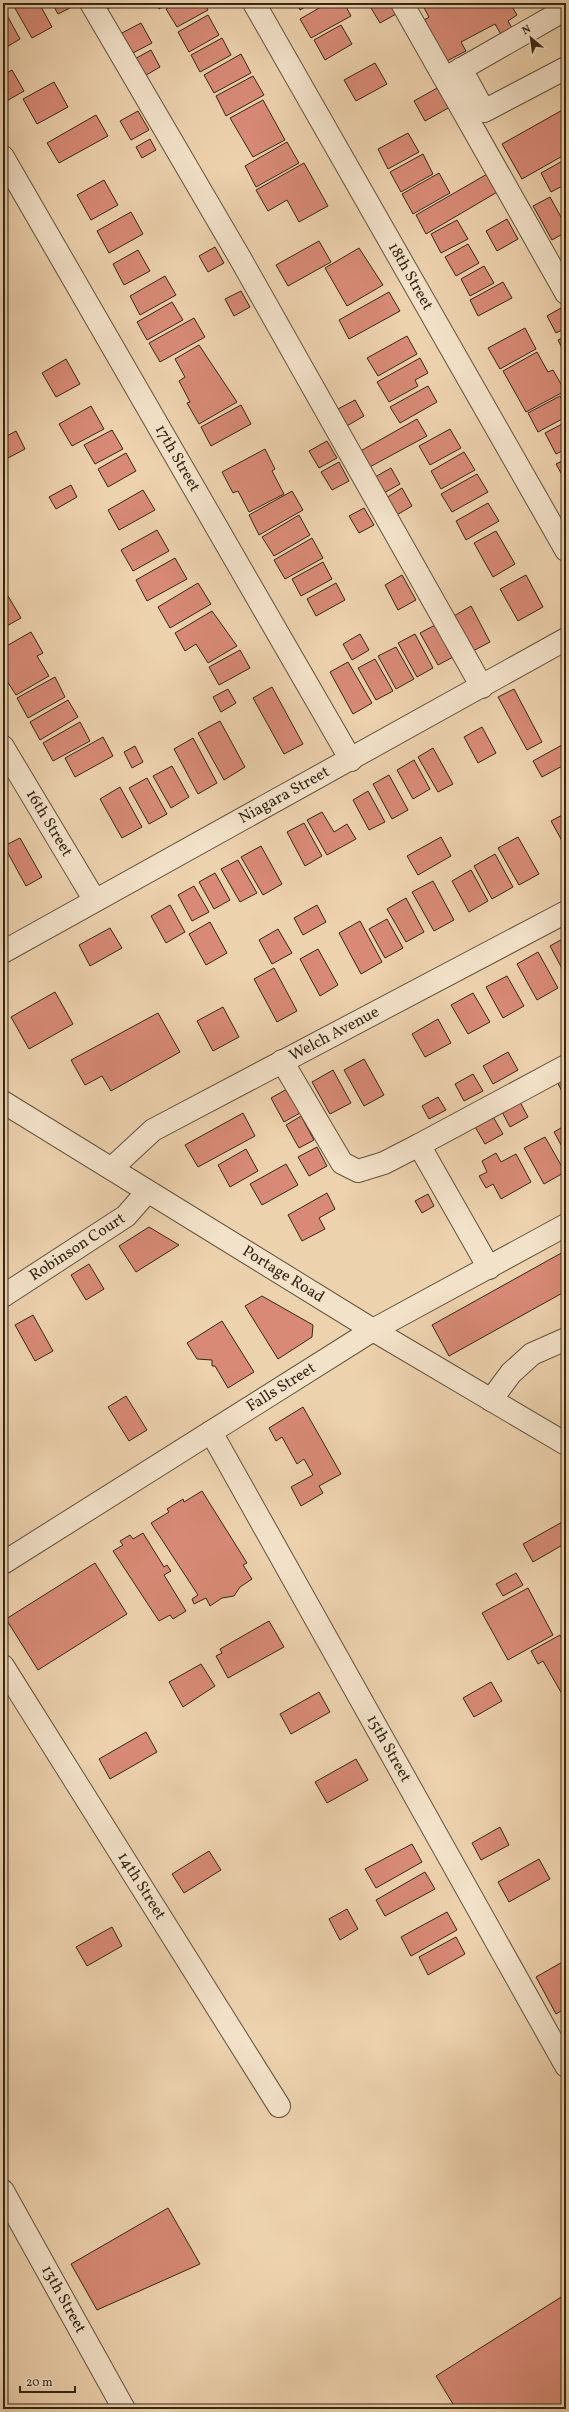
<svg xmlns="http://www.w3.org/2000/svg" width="569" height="2412" font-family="Vollkorn,serif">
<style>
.building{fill:#d88a76;stroke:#352716}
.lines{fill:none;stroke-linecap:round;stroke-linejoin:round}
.minor-casing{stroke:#63523c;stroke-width:24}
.minor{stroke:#f3e2ca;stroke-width:22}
.labels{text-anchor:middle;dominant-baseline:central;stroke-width:4;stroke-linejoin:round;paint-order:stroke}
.street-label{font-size:16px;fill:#352716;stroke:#f3e2ca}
</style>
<rect width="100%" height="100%" fill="#edd2ae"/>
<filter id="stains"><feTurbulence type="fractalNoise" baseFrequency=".005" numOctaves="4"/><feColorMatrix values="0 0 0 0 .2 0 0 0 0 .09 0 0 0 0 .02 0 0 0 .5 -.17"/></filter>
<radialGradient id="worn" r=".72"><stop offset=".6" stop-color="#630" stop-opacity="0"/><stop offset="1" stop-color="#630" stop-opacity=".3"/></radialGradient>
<!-- building -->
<path class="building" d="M 12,3 L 39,3 L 52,27 L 32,38 Z
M 52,3 L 77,3 L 78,4 L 58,14 Z
M 99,3 L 118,3 L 104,11 Z
M 156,3 L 170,3 L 159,9 Z
M 177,3 L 205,3 L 208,10 L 177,27 L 166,9 Z
M 297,3 L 312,3 L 300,10 Z
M 328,3 L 344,3 L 351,16 L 311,38 L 300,19 Z
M 381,3 L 389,3 L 396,14 L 380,23 L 371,8 Z
M 428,3 L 510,3 L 517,15 L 508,21 L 513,30 L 502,36 L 495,24 L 461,42 L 466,51 L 443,63 L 421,22 L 429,17 L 423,6 Z
M 3,8 L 20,39 L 5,48 L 3,43 Z
M 208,15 L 219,35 L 189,52 L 178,32 Z
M 141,23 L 152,43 L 131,54 L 120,34 Z
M 341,25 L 352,44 L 325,60 L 314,40 Z
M 222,38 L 231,55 L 200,72 L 191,55 Z
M 151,50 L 160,67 L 141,78 L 131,61 Z
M 241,54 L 251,73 L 214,93 L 204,75 Z
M 375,63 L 387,84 L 356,101 L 344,80 Z
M 12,70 L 24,91 L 3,103 L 3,75 Z
M 253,76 L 264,95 L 226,116 L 216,96 Z
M 54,82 L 68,107 L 37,124 L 23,99 Z
M 439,87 L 450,107 L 425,121 L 414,101 Z
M 263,100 L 285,140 L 253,157 L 230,118 Z
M 566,108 L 566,154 L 522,179 L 502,144 Z
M 138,111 L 149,130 L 131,140 L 120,121 Z
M 96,115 L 108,136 L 59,163 L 47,143 Z
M 408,133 L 419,152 L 388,169 L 378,149 Z
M 150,139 L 156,150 L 142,158 L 136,147 Z
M 287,142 L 299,163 L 256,187 L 245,166 Z
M 423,154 L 433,174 L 401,192 L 390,172 Z
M 566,159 L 566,184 L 551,192 L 541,173 Z
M 304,163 L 328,206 L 299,222 L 287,200 L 268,211 L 256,190 Z
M 439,173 L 450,193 L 413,214 L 402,194 Z
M 489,173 L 499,191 L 426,234 L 416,215 Z
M 104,180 L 118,205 L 91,220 L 77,195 Z
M 550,197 L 566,226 L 566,232 L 552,240 L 533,206 Z
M 131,212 L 143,234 L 109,253 L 97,231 Z
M 507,219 L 518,239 L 497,251 L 486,231 Z
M 457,220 L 468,239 L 441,253 L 431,234 Z
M 319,241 L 331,262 L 288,286 L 276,265 Z
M 468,244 L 479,263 L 456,276 L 445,257 Z
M 215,247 L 224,263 L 208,272 L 199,256 Z
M 359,248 L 383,285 L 347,306 L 325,268 Z
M 138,250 L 150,271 L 124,285 L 113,264 Z
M 484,266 L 494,283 L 470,296 L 461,279 Z
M 165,276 L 176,295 L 140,315 L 130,296 Z
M 503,282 L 512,298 L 478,316 L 470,300 Z
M 241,291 L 250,307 L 234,316 L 225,299 Z
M 389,292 L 400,311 L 349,339 L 339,320 Z
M 172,302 L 183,320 L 147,340 L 137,322 Z
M 561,308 L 566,318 L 566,328 L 556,333 L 547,316 Z
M 194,318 L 205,337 L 160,362 L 149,343 Z
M 525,328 L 536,349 L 500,369 L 488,348 Z
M 407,336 L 417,354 L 378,376 L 367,358 Z
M 566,336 L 566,356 L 558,340 Z
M 199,345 L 237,402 L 199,424 L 187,403 L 190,402 L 179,381 L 185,377 L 175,359 Z
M 537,352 L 548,372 L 553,370 L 565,391 L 526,412 L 503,371 Z
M 420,358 L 428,373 L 415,380 L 418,386 L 389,402 L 377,382 Z
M 66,359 L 80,384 L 56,397 L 42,373 Z
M 428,386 L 437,402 L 400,423 L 390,407 Z
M 560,396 L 566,407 L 566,417 L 538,432 L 528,413 Z
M 355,400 L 364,416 L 345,427 L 336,410 Z
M 241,405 L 251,424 L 211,446 L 201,427 Z
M 91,406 L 104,429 L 72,446 L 59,424 Z
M 417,419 L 427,436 L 366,469 L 357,453 Z
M 566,422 L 566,449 L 556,454 L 545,433 Z
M 450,429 L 461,448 L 430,465 L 419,446 Z
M 112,430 L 123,449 L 95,464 L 84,445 Z
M 16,431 L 25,449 L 8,458 L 3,448 L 3,438 Z
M 327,441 L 337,458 L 319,468 L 309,451 Z
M 265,449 L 275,469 L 272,471 L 284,494 L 249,512 L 238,491 L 233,493 L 222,472 Z
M 464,452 L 475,470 L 441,489 L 431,471 Z
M 126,453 L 136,471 L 108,487 L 98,469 Z
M 566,459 L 566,482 L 556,464 Z
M 339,462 L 349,481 L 332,490 L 321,472 Z
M 391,468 L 400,484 L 384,493 L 375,477 Z
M 477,474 L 488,492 L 452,512 L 441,494 Z
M 71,485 L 77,497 L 56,509 L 49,497 Z
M 402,488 L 412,506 L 395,516 L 386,498 Z
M 143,490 L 155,510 L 119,530 L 108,510 Z
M 292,491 L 303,510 L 259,535 L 249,515 Z
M 488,503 L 499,521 L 466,540 L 456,521 Z
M 364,508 L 374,525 L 359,533 L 349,516 Z
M 299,515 L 310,535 L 274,556 L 262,537 Z
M 157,530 L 169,551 L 133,571 L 121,550 Z
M 496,531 L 515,564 L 493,577 L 474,543 Z
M 312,538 L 323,558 L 285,579 L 274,560 Z
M 175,558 L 187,579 L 147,601 L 136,580 Z
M 323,562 L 332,579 L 301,596 L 292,579 Z
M 402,575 L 416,600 L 398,610 L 385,585 Z
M 526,575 L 543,607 L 518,621 L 500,589 Z
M 198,583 L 211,604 L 170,628 L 158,607 Z
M 336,583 L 345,600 L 316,616 L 307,599 Z
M 8,596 L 21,618 L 3,628 L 3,599 Z
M 471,606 L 490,642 L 471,652 L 452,617 Z
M 212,611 L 237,646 L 208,663 L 196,644 L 185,651 L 175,633 Z
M 437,624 L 455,656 L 438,665 L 420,633 Z
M 31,632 L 43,653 L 37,656 L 49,676 L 16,695 L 3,675 L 3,648 Z
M 360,634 L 369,650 L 352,660 L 343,644 Z
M 415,634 L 433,668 L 417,677 L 398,643 Z
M 396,647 L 414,679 L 396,689 L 378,656 Z
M 240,650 L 250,668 L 219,685 L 209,667 Z
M 375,659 L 393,691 L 376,700 L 358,668 Z
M 348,662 L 372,703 L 353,714 L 330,672 Z
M 55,677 L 65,697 L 28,718 L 17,698 Z
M 272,687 L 303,744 L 284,754 L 253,698 Z
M 228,689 L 236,703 L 221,712 L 213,697 Z
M 514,689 L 542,742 L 527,750 L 498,697 Z
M 68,700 L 78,717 L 40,740 L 30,722 Z
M 220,721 L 245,767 L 224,780 L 198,733 Z
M 80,722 L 90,741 L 53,761 L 43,743 Z
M 482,727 L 496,753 L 478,763 L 464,737 Z
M 103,737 L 113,756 L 75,777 L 65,758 Z
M 193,738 L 217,783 L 198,794 L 174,749 Z
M 562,745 L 566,752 L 566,764 L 542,777 L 533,761 Z
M 135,746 L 143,762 L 132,768 L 124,752 Z
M 433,748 L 453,784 L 438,792 L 418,757 Z
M 414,760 L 430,789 L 413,799 L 397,770 Z
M 172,766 L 189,797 L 171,808 L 153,776 Z
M 389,775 L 408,810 L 392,819 L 373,784 Z
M 147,778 L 167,814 L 149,824 L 129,788 Z
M 120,787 L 142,827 L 122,838 L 100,799 Z
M 368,791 L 385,822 L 369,830 L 353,800 Z
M 322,812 L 334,832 L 347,824 L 356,839 L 327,855 L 307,820 Z
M 566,813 L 566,848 L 551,821 Z
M 304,823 L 322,856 L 305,866 L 287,832 Z
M 441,837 L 451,856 L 418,875 L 407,856 Z
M 518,837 L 539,874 L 519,885 L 498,848 Z
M 20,838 L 42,877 L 26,886 L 4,846 Z
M 261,846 L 282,884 L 263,895 L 241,857 Z
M 495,854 L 513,887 L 492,899 L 474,866 Z
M 238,860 L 257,893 L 240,902 L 221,869 Z
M 471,870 L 488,901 L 469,912 L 452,881 Z
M 215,873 L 230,900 L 214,909 L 199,882 Z
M 433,881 L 454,920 L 434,931 L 412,892 Z
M 194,886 L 209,912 L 192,921 L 178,895 Z
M 406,898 L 424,932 L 406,942 L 387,909 Z
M 170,905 L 185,932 L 166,943 L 151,916 Z
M 317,905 L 326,922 L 303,935 L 294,918 Z
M 387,919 L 403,948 L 385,958 L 369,929 Z
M 360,921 L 382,962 L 361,974 L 339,933 Z
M 210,922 L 227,953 L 206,965 L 189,934 Z
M 110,928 L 122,948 L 90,966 L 79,945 Z
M 278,929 L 292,953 L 272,964 L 259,940 Z
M 566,937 L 566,976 L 550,946 Z
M 318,949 L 338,985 L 320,996 L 300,959 Z
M 538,952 L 558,988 L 537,1000 L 517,964 Z
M 274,968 L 297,1011 L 277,1022 L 254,979 Z
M 507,976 L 524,1006 L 503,1018 L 486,987 Z
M 55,992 L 73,1024 L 29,1049 L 11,1017 Z
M 473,993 L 490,1022 L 468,1034 L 451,1005 Z
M 223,1007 L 239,1037 L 213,1051 L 197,1021 Z
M 158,1013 L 180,1052 L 111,1091 L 102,1076 L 85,1085 L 71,1060 Z
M 438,1019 L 451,1043 L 425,1057 L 412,1034 Z
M 508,1052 L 518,1070 L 493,1084 L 483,1066 Z
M 364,1059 L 384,1095 L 364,1106 L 344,1070 Z
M 333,1070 L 351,1103 L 330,1114 L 312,1082 Z
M 566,1070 L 566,1094 L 564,1095 L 554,1076 Z
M 473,1074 L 483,1091 L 464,1101 L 455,1084 Z
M 287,1089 L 300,1113 L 284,1122 L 271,1098 Z
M 438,1097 L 446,1110 L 429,1119 L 422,1106 Z
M 519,1100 L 528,1117 L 510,1127 L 501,1110 Z
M 243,1113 L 255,1136 L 198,1167 L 185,1145 Z
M 492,1115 L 503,1134 L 485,1144 L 474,1125 Z
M 301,1116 L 314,1140 L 299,1148 L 286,1125 Z
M 566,1125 L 566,1154 L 554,1132 Z
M 545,1137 L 565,1172 L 544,1184 L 524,1148 Z
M 317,1147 L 327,1166 L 309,1176 L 298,1157 Z
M 246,1149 L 258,1171 L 230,1187 L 218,1165 Z
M 496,1153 L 501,1162 L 516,1154 L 531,1182 L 501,1199 L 493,1184 L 486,1188 L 479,1176 L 487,1172 L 482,1161 Z
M 286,1164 L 298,1185 L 262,1205 L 250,1184 Z
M 327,1193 L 335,1209 L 319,1218 L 325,1229 L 302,1241 L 288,1215 Z
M 428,1194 L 434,1206 L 422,1213 L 415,1201 Z
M 149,1227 L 179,1245 L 136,1272 L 119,1246 Z
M 565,1251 L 566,1291 L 449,1356 L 432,1325 Z
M 89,1264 L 104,1289 L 86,1300 L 71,1275 Z
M 262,1296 L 313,1325 L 312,1337 L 278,1359 L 245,1306 Z
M 33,1315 L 53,1351 L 35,1361 L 15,1325 Z
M 222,1321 L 254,1372 L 228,1388 L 215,1366 L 212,1366 L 212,1360 L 197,1359 L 187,1343 Z
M 126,1396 L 147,1430 L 129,1441 L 108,1407 Z
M 303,1407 L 341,1474 L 319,1486 L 323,1493 L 301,1506 L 291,1487 L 313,1475 L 304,1459 L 297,1464 L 282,1437 L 276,1441 L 269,1428 Z
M 202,1491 L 247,1563 L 243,1565 L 252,1579 L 240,1587 L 234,1596 L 222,1598 L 210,1606 L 206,1598 L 194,1604 L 192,1599 L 198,1595 L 151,1523 L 169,1512 L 167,1509 L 183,1499 L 184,1502 Z
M 564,1521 L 566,1543 L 533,1562 L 523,1544 Z
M 143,1533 L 164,1567 L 167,1565 L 171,1571 L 164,1575 L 186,1611 L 173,1619 L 170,1615 L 159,1621 L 113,1551 L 123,1545 L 120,1541 L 130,1535 L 133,1539 Z
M 95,1563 L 127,1614 L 38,1670 L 6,1619 Z
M 516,1573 L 523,1585 L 503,1596 L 496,1584 Z
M 528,1588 L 553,1635 L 508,1660 L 482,1613 Z
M 269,1621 L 284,1647 L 228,1678 L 216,1656 L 222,1653 L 220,1649 Z
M 560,1635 L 566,1647 L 566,1691 L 562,1694 L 543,1661 L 538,1664 L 531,1651 Z
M 201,1664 L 215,1686 L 183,1707 L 169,1682 Z
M 491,1682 L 502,1701 L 474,1717 L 463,1698 Z
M 319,1692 L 330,1712 L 291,1734 L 280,1714 Z
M 146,1732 L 157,1752 L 110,1779 L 99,1759 Z
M 356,1759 L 368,1780 L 327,1803 L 315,1782 Z
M 500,1827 L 509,1845 L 481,1860 L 472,1843 Z
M 412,1844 L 422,1862 L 376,1888 L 365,1869 Z
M 209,1851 L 221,1870 L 184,1893 L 172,1874 Z
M 539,1859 L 550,1879 L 509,1902 L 498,1882 Z
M 425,1872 L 435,1889 L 385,1916 L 376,1900 Z
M 347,1909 L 358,1929 L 340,1940 L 329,1919 Z
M 447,1912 L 457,1930 L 411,1956 L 401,1937 Z
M 112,1927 L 122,1946 L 87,1966 L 76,1947 Z
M 456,1937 L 465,1954 L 428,1975 L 419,1957 Z
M 566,1960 L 566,2008 L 556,2014 L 536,1977 Z
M 168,2208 L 200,2264 L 97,2310 L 71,2264 Z
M 566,2294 L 566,2409 L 456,2409 L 436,2376 Z"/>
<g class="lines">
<!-- minor casing -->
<g class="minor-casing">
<g id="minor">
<path d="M 91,3 L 240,258 L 482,687"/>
<path id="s1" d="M 254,3 L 566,550"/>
<path d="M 402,3 L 566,293"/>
<path d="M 461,69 L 484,111 L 566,68"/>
<path d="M 449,76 L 561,12"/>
<path id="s2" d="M 3,157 L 351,760"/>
<path id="s3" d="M 3,747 L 94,899"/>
<path id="s4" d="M 3,952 L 566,639"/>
<path d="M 282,1061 L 342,1163 L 358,1171 L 384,1163 L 419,1145 L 489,1268"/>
<path id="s5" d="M 3,1102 L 373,1330 L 566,1444"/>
<path d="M 419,1145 L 566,1066"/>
<path id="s6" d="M 112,1168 L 153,1130 L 566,912"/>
<path id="s7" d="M 3,1296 L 126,1216 L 147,1192"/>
<path d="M 491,1400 L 511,1373 L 532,1354 L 566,1339"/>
<path id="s8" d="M 211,1432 L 566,2066"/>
<path id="s9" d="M 3,1563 L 373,1330 L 566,1225"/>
<path id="s10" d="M 3,1666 L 279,2106"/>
<path id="s11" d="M 3,2191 L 124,2409"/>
</g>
</g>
<!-- minor -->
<use href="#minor" class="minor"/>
</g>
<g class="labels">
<!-- street labels -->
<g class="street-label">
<text stroke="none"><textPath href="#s1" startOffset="315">18th Street</textPath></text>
<text stroke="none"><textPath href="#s2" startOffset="348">17th Street</textPath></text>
<text stroke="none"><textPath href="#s4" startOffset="322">Niagara Street</textPath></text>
<text stroke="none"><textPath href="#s3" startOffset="89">16th Street</textPath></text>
<text stroke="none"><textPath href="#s6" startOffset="261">Welch Avenue</textPath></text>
<text stroke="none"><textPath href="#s7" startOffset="89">Robinson Court</textPath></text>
<text stroke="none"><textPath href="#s5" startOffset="329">Portage Road</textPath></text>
<text stroke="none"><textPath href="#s9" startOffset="329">Falls Street</textPath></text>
<text stroke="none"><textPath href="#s8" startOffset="363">15th Street</textPath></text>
<text stroke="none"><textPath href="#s10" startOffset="260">14th Street</textPath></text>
<text stroke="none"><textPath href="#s11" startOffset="124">13th Street</textPath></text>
</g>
</g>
<!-- margin -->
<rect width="569" height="2412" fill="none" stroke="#edd2ae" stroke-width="16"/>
<rect x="4" y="4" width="561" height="2404" fill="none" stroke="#352716" stroke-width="2"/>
<rect x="8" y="8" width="553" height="2396" fill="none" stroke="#352716"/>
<!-- north arrow -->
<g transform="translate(531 38) rotate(331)" stroke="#f3e2ca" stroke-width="3" paint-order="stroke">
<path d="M0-3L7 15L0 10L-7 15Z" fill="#352716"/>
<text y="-6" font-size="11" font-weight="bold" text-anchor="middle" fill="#352716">N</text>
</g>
<!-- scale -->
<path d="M20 2386v6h55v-6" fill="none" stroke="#352716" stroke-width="2"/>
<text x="26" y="2386" font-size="12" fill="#352716" stroke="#f3e2ca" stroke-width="3" paint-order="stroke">20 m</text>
<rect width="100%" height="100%" filter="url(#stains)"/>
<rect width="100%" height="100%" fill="url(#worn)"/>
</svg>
